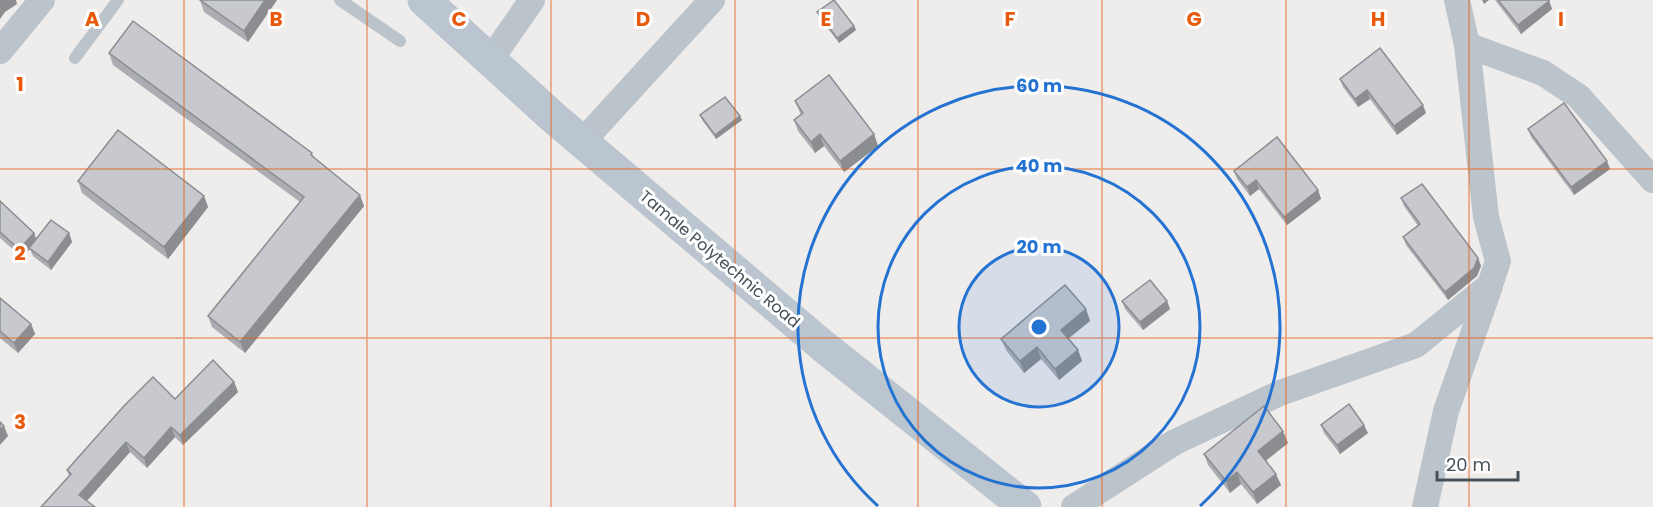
<svg xmlns="http://www.w3.org/2000/svg" width="1653" height="507" font-family="Poppins,sans-serif">
<style>
.lines{fill:none;stroke-linecap:round;stroke-linejoin:round}
.lane{stroke:#bbc4cb;stroke-width:12}
.street{stroke:#bbc4cb;stroke-width:26}
.secondary{stroke:#bbc5cf;stroke-width:33}
.wall{fill:#abadb2}
.shaded-wall{fill:#8b8d91}
.building{fill:#c7c9cf;stroke:#8b8d91;stroke-width:1.5}
.grid{fill:none;stroke:#e8590c;stroke-width:1.5;stroke-opacity:0.55}
.ring{fill:none;stroke:#2472d1;stroke-width:3}
.labels{text-anchor:middle;dominant-baseline:central;stroke-width:6;stroke-linejoin:round;paint-order:stroke}
.street-label{font-size:16px;fill:#465058;stroke:#fff}
.grid-label{font-size:20px;text-anchor:middle;font-weight:bold;fill:#e8590c;stroke:#fff;stroke-width:6;stroke-linejoin:round;paint-order:stroke}
.centre{fill:#2472d1;stroke:#fff;stroke-width:3}
.ring-label{font-size:18px;text-anchor:middle;font-weight:bold;fill:#2472d1;stroke:#fff;stroke-width:6;stroke-linejoin:round;paint-order:stroke}
</style>
<rect width="100%" height="100%" fill="#efecec"/>
<g class="lines">
<!-- lane -->
<path class="lane" d="M 340,0 L 400,41
M 75,58 L 118,0"/>
<!-- street -->
<path class="street" d="M 1467,45 L 1543,73 L 1578,96 L 1653,180
M 0,51 L 42,0
M 491,59 L 532,0
M 582,142 L 712,0
M 1074,507 L 1175,442 L 1280,393 L 1416,345 L 1490,285 L 1498,261 L 1486,217 L 1467,45 L 1457,0
M 1425,507 L 1446,411 L 1490,286"/>
<!-- secondary -->
<path class="secondary" d="M 424,0 L 554,118 L 823,346 L 1025,507"/>
</g>
<!-- wall -->
<path class="wall" d="M 200,0 L 277,0 L 248,42 L 204,12 Z
M 1495,0 L 1549,0 L 1552,9 L 1521,34 Z
M 817,12 L 854,26 L 856,30 L 839,43 L 819,17 Z
M 109,53 L 312,153 L 314,158 L 364,206 L 245,353 L 212,327 L 208,316 L 300,202 L 113,65 Z
M 1340,79 L 1426,113 L 1397,135 L 1370,99 L 1358,107 L 1343,87 Z
M 795,101 L 874,134 L 878,146 L 844,172 L 824,146 L 815,153 L 798,131 L 794,120 L 801,115 Z
M 700,115 L 740,116 L 742,120 L 716,139 L 702,120 Z
M 1528,129 L 1610,169 L 1574,195 L 1531,137 Z
M 1234,171 L 1318,190 L 1321,199 L 1287,225 L 1259,189 L 1250,196 L 1237,179 Z
M 78,181 L 204,196 L 208,207 L 168,259 L 82,193 Z
M 1401,198 L 1478,258 L 1481,266 L 1477,276 L 1448,300 L 1406,245 L 1403,237 L 1418,226 L 1404,206 Z
M 0,201 L 34,233 L 36,239 L 69,233 L 72,242 L 51,270 L 33,256 L 30,249 L 22,257 L 0,238 Z
M 0,298 L 31,324 L 35,334 L 18,353 L 0,338 Z
M 1122,301 L 1170,309 L 1143,330 L 1125,309 Z
M 1086,309 L 1090,321 L 1068,339 L 1078,350 L 1082,361 L 1059,380 L 1041,359 L 1024,373 L 1006,350 L 1001,339 Z
M 234,382 L 238,392 L 183,445 L 175,437 L 147,468 L 130,452 L 87,501 L 41,507 L 69,476 L 67,470 L 175,399 Z
M 1321,425 L 1368,433 L 1340,454 L 1324,433 Z
M 1288,443 L 1266,460 L 1281,485 L 1257,504 L 1241,484 L 1230,493 L 1208,465 L 1204,454 Z"/>
<!-- shaded-wall -->
<path class="shaded-wall" d="M 0,0 L 16,0 L 17,4 L 5,12 L 0,19 Z
M 265,0 L 277,0 L 248,42 L 244,31 Z
M 1482,0 L 1489,0 L 1484,4 Z
M 1549,1 L 1552,9 L 1521,34 L 1518,25 Z
M 854,26 L 856,30 L 839,43 L 837,38 Z
M 1367,90 L 1370,99 L 1358,107 L 1355,99 Z
M 1423,105 L 1426,113 L 1397,135 L 1394,126 Z
M 740,116 L 742,120 L 716,139 L 715,135 Z
M 820,134 L 824,146 L 815,153 L 811,142 Z
M 874,134 L 878,146 L 844,172 L 840,161 Z
M 1607,161 L 1610,169 L 1574,195 L 1571,187 Z
M 1256,180 L 1259,189 L 1250,196 L 1247,187 Z
M 1318,190 L 1321,199 L 1287,225 L 1284,217 Z
M 360,195 L 364,206 L 245,353 L 240,342 Z
M 204,196 L 208,207 L 168,259 L 164,247 Z
M 34,233 L 37,241 L 22,257 L 19,249 Z
M 69,233 L 72,242 L 51,270 L 48,262 Z
M 1478,258 L 1481,266 L 1477,276 L 1448,300 L 1445,292 Z
M 1167,301 L 1170,309 L 1143,330 L 1140,322 Z
M 1086,309 L 1090,321 L 1065,341 L 1061,330 Z
M 31,324 L 35,334 L 18,353 L 14,343 Z
M 1037,347 L 1041,359 L 1024,373 L 1020,361 Z
M 1078,350 L 1082,361 L 1059,380 L 1055,369 Z
M 234,382 L 238,392 L 183,445 L 180,435 Z
M 1364,425 L 1368,433 L 1340,454 L 1337,445 Z
M 4,426 L 8,436 L 0,445 L 0,430 Z
M 171,427 L 175,437 L 147,468 L 144,458 Z
M 1283,431 L 1288,443 L 1263,463 L 1258,451 Z
M 126,442 L 130,452 L 83,505 L 79,495 Z
M 1237,472 L 1241,484 L 1230,493 L 1226,481 Z
M 1276,474 L 1281,485 L 1257,504 L 1253,492 Z"/>
<!-- building -->
<path class="building" d="M 200,0 L 265,0 L 244,31 Z
M 834,0 L 854,26 L 837,38 L 817,12 Z
M 1498,0 L 1549,0 L 1549,1 L 1518,25 Z
M 133,21 L 312,153 L 311,155 L 360,195 L 240,342 L 208,316 L 304,197 L 109,53 Z
M 1380,48 L 1423,105 L 1394,126 L 1367,90 L 1355,99 L 1340,79 Z
M 829,75 L 874,134 L 840,161 L 820,134 L 811,142 L 794,120 L 803,113 L 795,101 Z
M 725,97 L 740,116 L 715,135 L 700,115 Z
M 1564,103 L 1607,161 L 1571,187 L 1528,129 Z
M 118,130 L 204,196 L 164,247 L 78,181 Z
M 1277,137 L 1318,190 L 1284,217 L 1256,180 L 1247,187 L 1234,171 Z
M 1422,184 L 1478,258 L 1474,268 L 1445,292 L 1403,237 L 1420,224 L 1401,198 Z
M 0,201 L 34,233 L 19,249 L 0,232 Z
M 51,220 L 69,233 L 48,262 L 29,248 Z
M 1150,280 L 1167,301 L 1140,322 L 1122,301 Z
M 1065,285 L 1086,309 L 1061,330 L 1078,350 L 1055,369 L 1037,347 L 1020,361 L 1001,339 Z
M 0,298 L 31,324 L 14,343 L 0,331 Z
M 213,360 L 234,382 L 180,435 L 171,427 L 144,458 L 126,442 L 79,495 L 95,507 L 41,507 L 71,474 L 67,470 L 123,407 L 153,377 L 175,399 Z
M 1349,404 L 1364,425 L 1337,445 L 1321,425 Z
M 1264,406 L 1283,431 L 1258,451 L 1276,474 L 1253,492 L 1237,472 L 1226,481 L 1204,454 Z
M 0,422 L 4,426 L 0,430 Z"/>
<!-- grid -->
<path class="grid" d="M 184,0 L 184,507M 367,0 L 367,507M 551,0 L 551,507M 735,0 L 735,507M 918,0 L 918,507M 1102,0 L 1102,507M 1286,0 L 1286,507M 1469,0 L 1469,507M 0,169 L 1653,169M 0,338 L 1653,338"/>
<!-- distance rings -->
<circle cx="1039" cy="327" r="80" fill="#2472d1" fill-opacity=".12"/>
<g class="ring">
<circle cx="1039" cy="327" r="80"/>
<circle cx="1039" cy="327" r="161"/>
<path d="M878 506A241 241 0 1 1 1200 506"/>
</g>
<g class="labels">
<!-- street labels -->
<g class="street-label">
<text transform="translate(720 259) rotate(40)">Tamale Polytechnic Road</text>
</g>
</g>
<g class="grid-label">
<text x="92" y="26">A</text>
<text x="276" y="26">B</text>
<text x="459" y="26">C</text>
<text x="643" y="26">D</text>
<text x="826" y="26">E</text>
<text x="1010" y="26">F</text>
<text x="1194" y="26">G</text>
<text x="1378" y="26">H</text>
<text x="1561" y="26">I</text>
<text x="20" y="91">1</text>
<text x="20" y="260">2</text>
<text x="20" y="429">3</text>
</g>
<circle cx="1039" cy="327" r="9" class="centre"/>
<g class="ring-label">
<text x="1039" y="92">60 m</text>
<text x="1039" y="172">40 m</text>
<text x="1039" y="253">20 m</text>
</g>
<!-- scale -->
<path d="M1437 471v9h81v-9" fill="none" stroke="#465058" stroke-width="3"/>
<text x="1446" y="471" font-size="18" fill="#465058" stroke="#ffffff" stroke-width="4.5" paint-order="stroke">20 m</text>
</svg>
